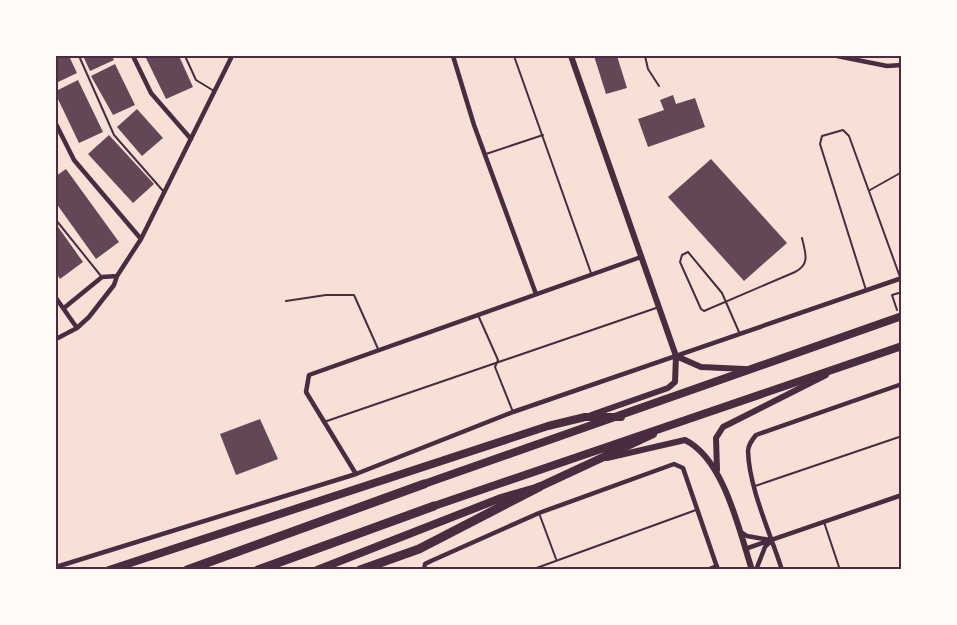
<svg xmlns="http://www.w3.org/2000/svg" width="957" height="625" font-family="Poppins,sans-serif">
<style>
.building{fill:#644757}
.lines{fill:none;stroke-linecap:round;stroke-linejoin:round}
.path{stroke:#4a2c40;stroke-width:2}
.service{stroke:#4a2c40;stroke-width:2}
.minor{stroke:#4a2c40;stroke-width:4.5}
.tertiary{stroke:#4a2c40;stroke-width:6}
.trunk{stroke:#4a2c40;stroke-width:8}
.motorway{stroke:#4a2c40;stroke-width:9}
.neatline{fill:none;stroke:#4a2c40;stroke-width:2}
</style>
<rect width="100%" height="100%" fill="#f7e1d7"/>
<!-- building -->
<path class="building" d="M 56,56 L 69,56 L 77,73 L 56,83 Z
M 83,56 L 112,56 L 114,60 L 90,71 Z
M 145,56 L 179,56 L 193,87 L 166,99 Z
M 594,56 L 617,56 L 627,88 L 606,94 Z
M 115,64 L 135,105 L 113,115 L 91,76 Z
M 78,80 L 103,132 L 79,143 L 56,95 L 56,91 Z
M 673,95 L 676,104 L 695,98 L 705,127 L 648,147 L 638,119 L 664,110 L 660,100 Z
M 137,109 L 163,138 L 142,156 L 117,127 Z
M 109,135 L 154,184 L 133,203 L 88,154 Z
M 711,159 L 787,243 L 744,281 L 668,197 Z
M 66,169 L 119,242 L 96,259 L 56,203 L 56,176 Z
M 56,224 L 83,262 L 60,279 L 56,273 Z
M 260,419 L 278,459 L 236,475 L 220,434 Z"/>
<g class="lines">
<!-- path -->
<path class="path" d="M 897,310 L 892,295 L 902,292"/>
<!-- service -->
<path class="service" d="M 79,56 L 114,135 L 164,192
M 185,56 L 196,80 L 214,91
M 514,56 L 591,273
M 645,56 L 648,69 L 659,86
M 486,154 L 543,135
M 870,190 L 902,172
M 56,220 L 101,276
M 866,290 L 820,144 L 822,136 L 843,130 L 849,136 L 900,277
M 286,301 L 326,295 L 354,295 L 379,351
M 478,315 L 498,360 L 495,367 L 513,412
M 739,332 L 722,293 L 688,252 L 682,255 L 680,262 L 701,309 L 704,311 L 795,272 C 811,264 805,252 802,238
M 324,422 L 659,307
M 755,486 L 902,436
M 539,513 L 556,559
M 824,522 L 840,570
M 531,570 L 696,510"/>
<!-- minor -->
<path class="minor" d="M 133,56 L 151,93 L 191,139
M 453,56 L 474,125 L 536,294
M 837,56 L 887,66 L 902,65
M 56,124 L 74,160 L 141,239
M 56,298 L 77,328
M 64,308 L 102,277 L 117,276
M 56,339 L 77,328 L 89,317 L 114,285 L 117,276 L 141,239 L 232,56
M 356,474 L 306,392 L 309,375 L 641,257
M 741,532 L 747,536 L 770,540
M 745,549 L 902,495
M 56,567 L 356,474 L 513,412 L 902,278
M 424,570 L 425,564 L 431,561 L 539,513 L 674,464 L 683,468 L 718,570
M 707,570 L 717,566
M 756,570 L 765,547 L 770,542
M 782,570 C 771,535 749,488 748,451 C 748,445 752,440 756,435 L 902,384"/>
<!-- tertiary -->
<path class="tertiary" d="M 571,56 L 676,356 L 675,382 L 668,388 L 591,415
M 676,356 L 701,367 L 745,369
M 607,458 L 685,440 C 724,459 739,530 752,570
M 717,470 L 716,438 L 723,427 L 826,375"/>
<!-- trunk -->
<path class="trunk" d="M 424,484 L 902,316
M 434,506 L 902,346
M 109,570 L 548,426 L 585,417 L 621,417
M 317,570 L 501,498 L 539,487 L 653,434"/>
<!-- motorway -->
<path class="motorway" d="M 187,570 L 424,484
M 258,570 L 434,506
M 360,570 L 419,549 L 539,487"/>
</g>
<!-- border -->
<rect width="957" height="625" fill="none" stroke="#fffaf5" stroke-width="114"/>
<rect x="57" y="57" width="843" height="511" class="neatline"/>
</svg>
